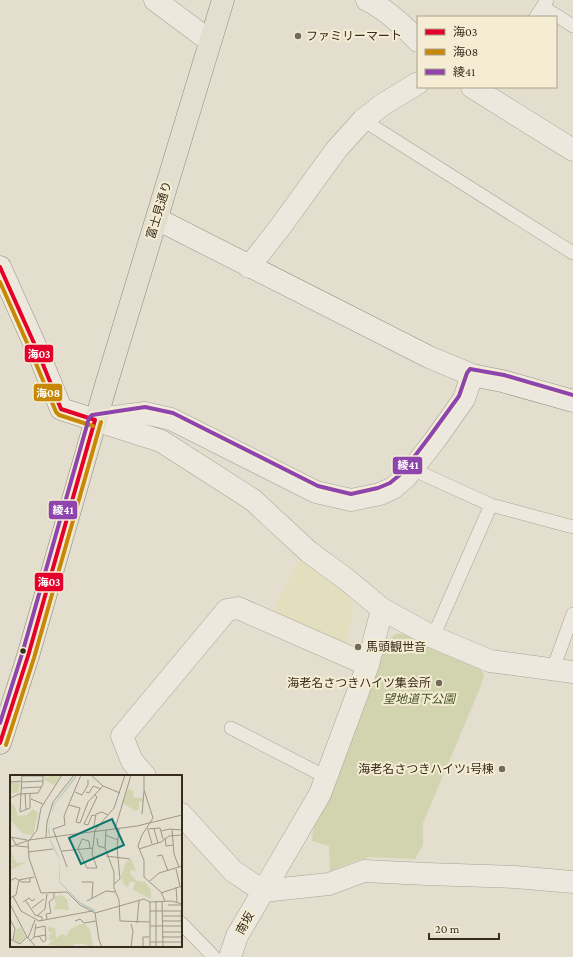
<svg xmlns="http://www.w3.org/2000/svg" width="573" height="957" font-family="'Crimson Pro','Noto Sans JP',serif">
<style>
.farmland{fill:#e3debe}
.green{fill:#d1d4af}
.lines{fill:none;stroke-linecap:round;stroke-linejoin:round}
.lane-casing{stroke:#a9a396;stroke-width:14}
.street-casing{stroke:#a9a396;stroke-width:23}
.secondary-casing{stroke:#989286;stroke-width:23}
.primary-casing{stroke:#8e887d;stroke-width:23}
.lane{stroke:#ece8de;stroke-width:13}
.street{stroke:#ece8de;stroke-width:22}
.secondary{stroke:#ece8de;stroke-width:22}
.primary{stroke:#e3dfd0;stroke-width:22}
.bus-1-casing{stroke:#f5edd3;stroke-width:7}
.bus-2-casing{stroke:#f5edd3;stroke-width:7}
.bus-3-casing{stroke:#f5edd3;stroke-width:7}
.bus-1{stroke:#e4002b;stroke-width:4}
.bus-2{stroke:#c78808;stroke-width:4}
.bus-3{stroke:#8e44ad;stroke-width:4}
.poi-dot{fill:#746a5b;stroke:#f5edd3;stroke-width:1.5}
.bus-dot{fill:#382c1e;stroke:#f5edd3;stroke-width:1.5}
.labels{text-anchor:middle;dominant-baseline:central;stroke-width:4;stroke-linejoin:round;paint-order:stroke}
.poi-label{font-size:12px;fill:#382c1e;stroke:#f5edd3;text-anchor:start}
.street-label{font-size:12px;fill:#382c1e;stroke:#f5edd3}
.park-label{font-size:12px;font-style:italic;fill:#455425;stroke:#f5edd3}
.inset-road{fill:none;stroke:#9f9787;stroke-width:1}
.view{fill:#0f766e;fill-opacity:0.15;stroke:#0f766e;stroke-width:2}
.inset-edge{fill:none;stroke:#382c1e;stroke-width:2}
.line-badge{stroke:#f5edd3;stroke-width:1.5}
.badge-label{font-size:11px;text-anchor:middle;font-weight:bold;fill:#fff}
</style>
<rect width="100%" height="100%" fill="#e3decd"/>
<!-- farmland -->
<path class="farmland" d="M 300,560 L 349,596 L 353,610 L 346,645 L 271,615 Z"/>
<!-- green -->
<path class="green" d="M 396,634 L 409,634 L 478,666 L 484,675 L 480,688 L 423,823 L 423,845 L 415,859 L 370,857 L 355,861 L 330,871 L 329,846 L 312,841 L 314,823 L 380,655 L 387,641 Z"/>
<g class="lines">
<!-- lane casing -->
<g class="lane-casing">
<path id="lane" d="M 543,7 L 573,26
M 536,17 L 547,0
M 363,120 L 573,253
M 412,469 L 491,505 L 573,527
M 433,637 L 491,505
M 553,669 L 573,614
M 231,728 L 326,777
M 181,923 L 214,957"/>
</g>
<!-- street casing -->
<g class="street-casing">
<path id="street" d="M 155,0 L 210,41
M 367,0 C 387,10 403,25 418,41
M 472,87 L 573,150
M 249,267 L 281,226 L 336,150 L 363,120 L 382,105 L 418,83
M 98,419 L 145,413 L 171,419 L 316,492 L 351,500 L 380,494 L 393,488 L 406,477 L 435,440 L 464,399 L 472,375
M 95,420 L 161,441 L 253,500 L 309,552 L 346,579 L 382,609 L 433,637 L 490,661 L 573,672
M 145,776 L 132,761 L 122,736 L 227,610 L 238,608 L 368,665
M 181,814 L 233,871 L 263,891 L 329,884 L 364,871 L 427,874 L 515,877 L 573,882
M 230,957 L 237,936 L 320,794 L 368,665 L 382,609"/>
</g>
<!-- secondary casing -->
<g class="secondary-casing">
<path id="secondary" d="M 157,219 L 429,357 L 472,375 L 502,381 L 573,401
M 0,267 L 38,352 L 61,409 L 95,420"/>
</g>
<!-- primary casing -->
<g class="primary-casing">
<path id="primary" d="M 0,743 L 28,656 L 106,385 L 223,0"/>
</g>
<!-- lane -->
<use href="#lane" class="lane"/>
<!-- street -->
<use href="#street" class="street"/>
<!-- secondary -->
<use href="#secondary" class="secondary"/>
<!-- primary -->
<use href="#primary" class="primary"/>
<!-- bus-1 casing -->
<g class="bus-1-casing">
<path id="bus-1" d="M 0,267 L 38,352 L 61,409 L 95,420
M 0,743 L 28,656 L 95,420"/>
</g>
<!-- bus-2 casing -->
<g class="bus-2-casing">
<path id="bus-2" d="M 0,282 L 32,354 L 56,412 L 59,415 L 93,426
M 6,745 L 34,658 L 101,422"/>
</g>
<!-- bus-3 casing -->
<g class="bus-3-casing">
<path id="bus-3" d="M 0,723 L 22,654 L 89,418 L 92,415 L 145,407 L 173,413 L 318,486 L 351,494 L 378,488 L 390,483 L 402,473 L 430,436 L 459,396 L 467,373 L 470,369 L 504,375 L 573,395"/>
</g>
<!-- bus-1 -->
<use href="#bus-1" class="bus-1"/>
<!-- bus-2 -->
<use href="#bus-2" class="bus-2"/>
<!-- bus-3 -->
<use href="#bus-3" class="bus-3"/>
</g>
<!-- markers -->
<g class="poi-dot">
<circle cx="298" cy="36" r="4"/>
<circle cx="358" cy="647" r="4"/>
<circle cx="439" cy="683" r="4"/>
<circle cx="502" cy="769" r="4"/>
</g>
<circle class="bus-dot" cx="23" cy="651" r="3.5"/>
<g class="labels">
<!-- poi labels -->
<g class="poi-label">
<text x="306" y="36">ファミリーマート</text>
<text x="366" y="647">馬頭観世音</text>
<text x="431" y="683" text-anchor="end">海老名さつきハイツ集会所</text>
<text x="494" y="769" text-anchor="end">海老名さつきハイツ1号棟</text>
</g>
<!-- street labels -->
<g class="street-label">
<text transform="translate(159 210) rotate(-73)">富士見通り</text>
<text transform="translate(245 923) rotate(-61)">南坂</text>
</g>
<!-- park labels -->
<g class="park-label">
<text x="419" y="699">望地道下公園</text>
</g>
</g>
<!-- overview -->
<g transform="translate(10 775)">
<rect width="172" height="172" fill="#e3decd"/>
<path d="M 34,0 L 38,3 L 40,0 L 51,0 L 44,10 L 35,5 ZM 0,7 L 10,7 L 8,18 L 1,18 ZM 118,14 L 123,16 L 124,23 L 133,23 L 133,27 L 129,27 L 129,34 L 125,36 L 113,28 ZM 0,28 L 4,30 L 8,41 L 17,40 L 23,34 L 28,38 L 23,60 L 12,58 L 0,44 ZM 1,73 L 2,80 L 7,88 L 17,87 L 2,94 L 0,94 L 3,89 L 0,87 L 3,84 L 0,82 ZM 121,84 L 126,96 L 121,95 L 120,99 L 127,106 L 135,107 L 141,115 L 141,124 L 123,115 L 125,107 L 120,107 L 118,112 L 113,108 L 111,101 L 116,87 ZM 51,120 L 57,124 L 59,135 L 43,134 L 46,130 L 44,122 ZM 71,149 L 75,149 L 80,155 L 83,172 L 73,169 L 64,169 L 63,172 L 38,170 L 44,164 L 39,165 L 39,160 L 44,157 L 39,157 L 37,152 L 45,153 L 46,163 L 53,159 L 56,161 L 61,154 ZM 10,152 L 16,162 L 9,168 L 4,165 L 6,155 Z" fill="#d1d4af"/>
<path d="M 66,0 L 67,0 L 65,4 L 45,29 L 39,49 L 40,64 L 50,84 L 50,107 L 70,127 L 85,135 L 85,137 L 69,128 L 49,107 L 50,85 L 41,69 L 38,56 L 44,29 Z" fill="#b8c9c0"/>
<path class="inset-road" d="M 12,0 L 10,37 L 20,33 L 20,18M 52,0 L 31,33 L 27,55 L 18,67 L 19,83 L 31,118 L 57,117 L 70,130 L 85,138M 81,0 L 93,11 L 110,18M 134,0 L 134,15 L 143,43 L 132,60 L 128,71 L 134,85 L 134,102 L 151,117 L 155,126M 12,1 L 33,1M 0,7 L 12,6M 12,7 L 33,6M 11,13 L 31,12M 65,17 L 72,20 L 78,10 L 78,5M 76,17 L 79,18 L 83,11 L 91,14M 15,18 L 16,35M 84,19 L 87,22 L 74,49 L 78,50 L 82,40 L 86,41M 0,23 L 9,19 L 28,18 L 33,9 L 33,0M 21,24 L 33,29M 59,30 L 70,33 L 66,47 L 70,48 L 78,27 L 93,11M 132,39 L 134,16M 84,51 L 86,39 L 92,37 L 98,40M 105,54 L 121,0M 137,54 L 150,53 L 153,64M 144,54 L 148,68M 162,54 L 164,79 L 169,92M 96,55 L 95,73 L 104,97 L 104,113 L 109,125 L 110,146 L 140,147M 138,55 L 142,69M 151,56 L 160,54 L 172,55M 95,60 L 108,65M 0,62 L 17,65M 36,62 L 37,47 L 43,27 L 64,0M 2,63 L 7,71 L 18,72M 87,63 L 88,71 L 95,73M 155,63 L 156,71 L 163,70M 0,72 L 19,65 L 127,51 L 172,40M 68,74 L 77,93 L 87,93 L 82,79 L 85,55 L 104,33 L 115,0M 68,74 L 72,64 L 79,66 L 80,74M 129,74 L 151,67 L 159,61 L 172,60M 52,76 L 83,73M 18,77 L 43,74M 96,81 L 120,84M 147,81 L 152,80 L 158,96M 57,92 L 43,54 L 55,50 L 54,41 L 71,0M 166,94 L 170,111M 9,105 L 24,102M 0,106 L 5,103 L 12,107 L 20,107 L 20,103M 140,106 L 149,98 L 172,91M 72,107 L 83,107 L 82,123M 104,109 L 110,104 L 107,73 L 109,54M 166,112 L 167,127M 151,118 L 172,111M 3,121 L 11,136 L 29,146 L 82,136M 0,123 L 6,120 L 9,105M 16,126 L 25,140 L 32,142 L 32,146M 77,126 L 96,116 L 105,117M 146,126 L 146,172M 152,126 L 153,172M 13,127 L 19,123 L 22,126 L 25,124M 140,127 L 140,172M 0,129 L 17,162 L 26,172M 158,130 L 172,130M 22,133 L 34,124M 140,136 L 172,136M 171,136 L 172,172M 85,138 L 134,124 L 140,127 L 162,126 L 172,129M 85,138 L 89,165 L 92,172M 27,141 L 35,134 L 37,119M 152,141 L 171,141M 0,144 L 5,154 L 3,165M 37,144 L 36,139 L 41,138 L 39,127 L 44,123 L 44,118M 65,146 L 70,144 L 74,148 L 86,146M 152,146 L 171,146M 127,148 L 129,126M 140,151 L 172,151M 26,153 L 35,151 L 36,165 L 33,167 L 29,161M 152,157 L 171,157M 24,162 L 36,160M 152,162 L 171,162M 18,163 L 25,145M 0,164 L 10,169 L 17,162M 20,166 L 24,162 L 26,149M 140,167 L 172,167M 121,172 L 123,156 L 121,149M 133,172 L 133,162 L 139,162"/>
<path class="view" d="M 102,44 L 114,70 L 71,89 L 59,63 Z"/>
<rect width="172" height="172" class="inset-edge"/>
</g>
<g class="line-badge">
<rect x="24" y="344" width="30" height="19" rx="4" fill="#e4002b"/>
<rect x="33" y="383" width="30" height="19" rx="4" fill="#c78808"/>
<rect x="392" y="456" width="31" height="19" rx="4" fill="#8e44ad"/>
<rect x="48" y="500" width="30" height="20" rx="4" fill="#8e44ad"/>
<rect x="34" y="572" width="30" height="20" rx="4" fill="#e4002b"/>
</g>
<g class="badge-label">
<text x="39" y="358">海03</text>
<text x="48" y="397">海08</text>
<text x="408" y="469">綾41</text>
<text x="63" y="514">綾41</text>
<text x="49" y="586">海03</text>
</g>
<!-- legend -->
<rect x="417" y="16" width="140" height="72" fill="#f5edd3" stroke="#a9a08b"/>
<rect x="425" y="29" width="20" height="6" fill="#e4002b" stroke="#a9a08b"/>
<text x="453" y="36" font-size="12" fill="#382c1e">海03</text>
<rect x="425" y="49" width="20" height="6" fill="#c78808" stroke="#a9a08b"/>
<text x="453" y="56" font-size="12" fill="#382c1e">海08</text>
<rect x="425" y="69" width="20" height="6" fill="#8e44ad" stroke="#a9a08b"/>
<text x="453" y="76" font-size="12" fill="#382c1e">綾41</text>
<!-- scale -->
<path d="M429 933v6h70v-6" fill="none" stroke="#382c1e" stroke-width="2"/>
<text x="435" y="933" font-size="12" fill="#382c1e" stroke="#f5edd3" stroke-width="3" paint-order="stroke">20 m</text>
</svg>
